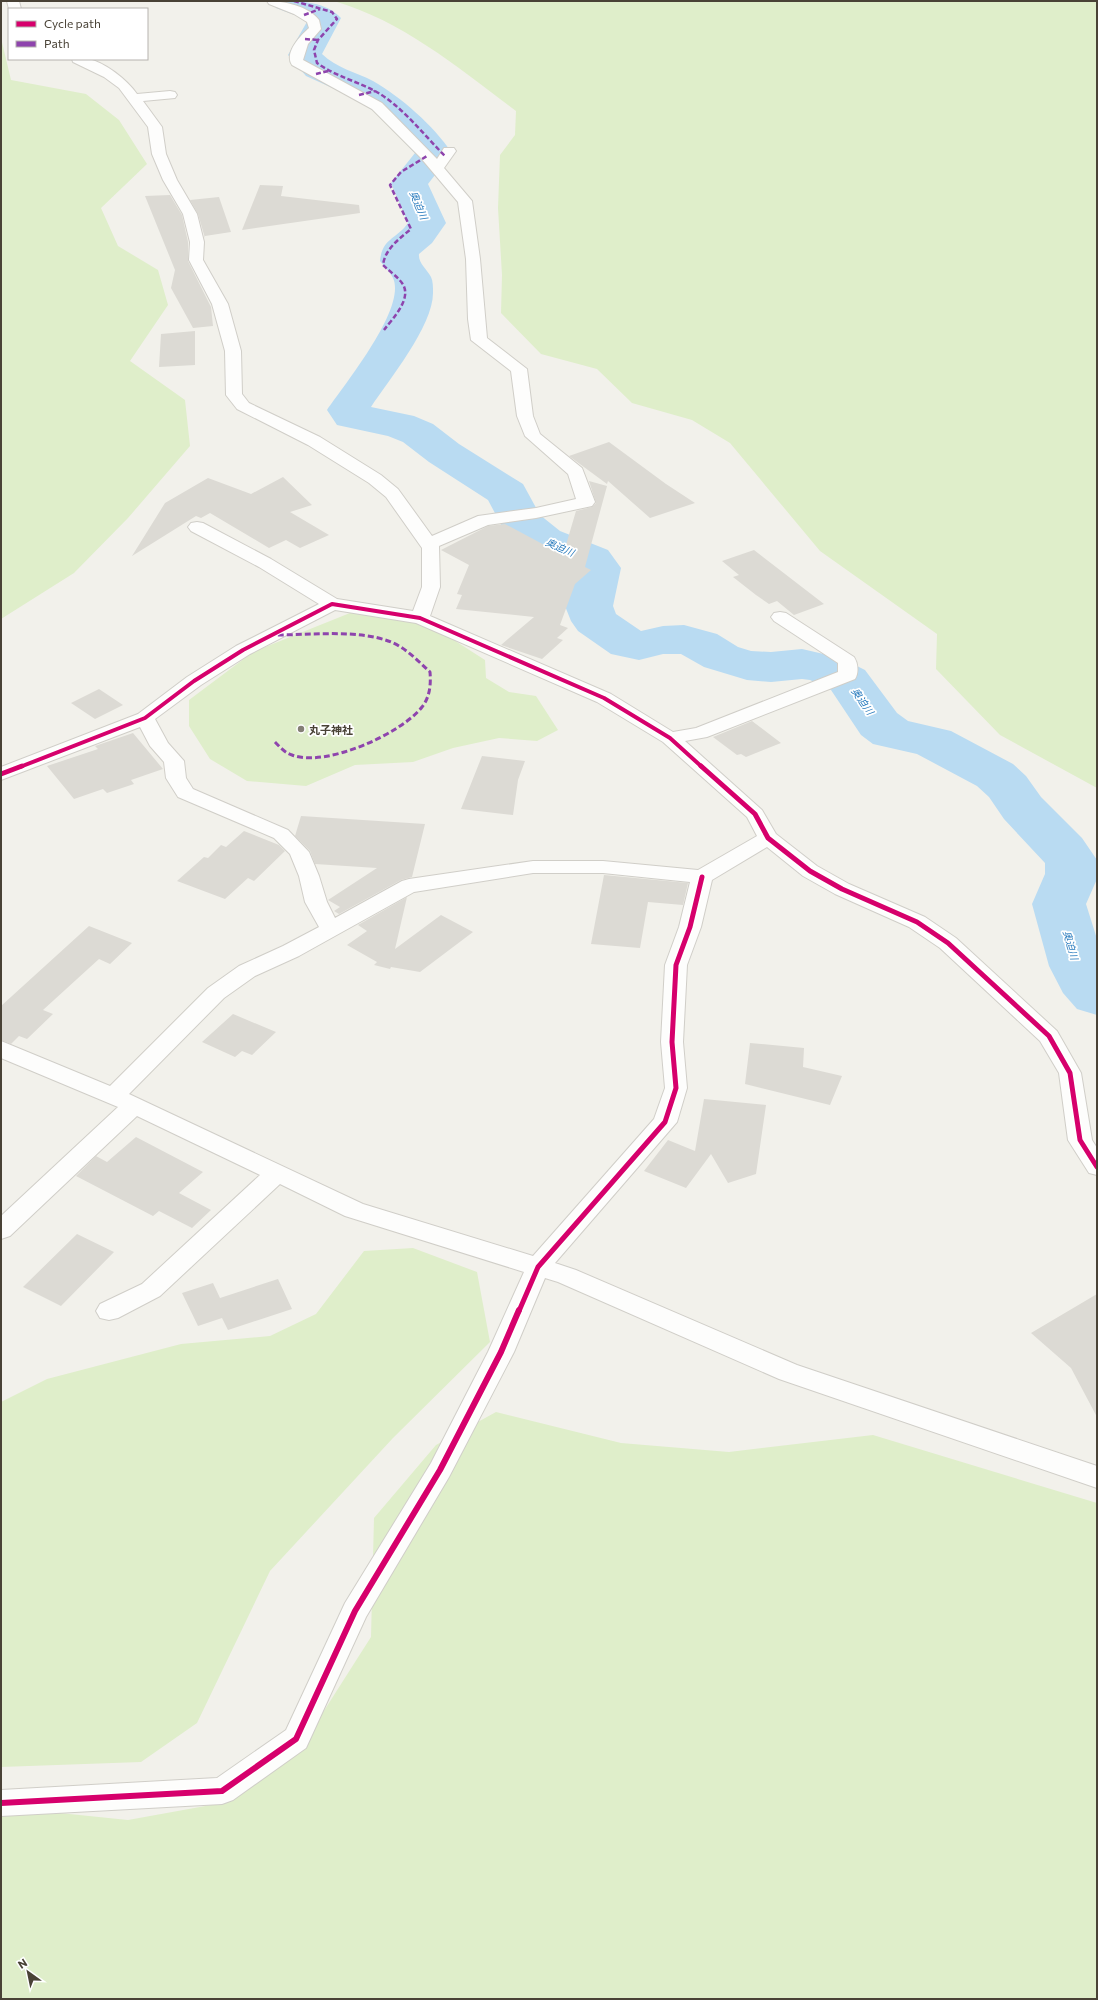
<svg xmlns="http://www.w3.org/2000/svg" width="1098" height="2000" font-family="Commissioner,'Noto Sans JP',sans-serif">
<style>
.green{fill:#dfeeca}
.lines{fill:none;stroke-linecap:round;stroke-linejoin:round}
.river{fill:#b9dbf2;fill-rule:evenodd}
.building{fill:#dcdad4}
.minor-casing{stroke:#d0cec8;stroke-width:2}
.minor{fill:#fdfdfc;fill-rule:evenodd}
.quiet-far1{stroke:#8e44ad;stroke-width:2.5;stroke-dasharray:5 2.5;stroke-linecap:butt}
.quiet{stroke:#8e44ad;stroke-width:3;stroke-dasharray:6 3;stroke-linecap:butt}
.cycleway-far2-casing{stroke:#fff;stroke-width:6}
.cycleway-far1-casing{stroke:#fff;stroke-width:8}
.cycleway-casing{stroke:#fff;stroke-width:9}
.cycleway-far2{stroke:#d6006c;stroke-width:4}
.cycleway-far1{stroke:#d6006c;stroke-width:5}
.cycleway{stroke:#d6006c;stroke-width:6}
.poi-dot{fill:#847f75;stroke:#fff;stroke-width:1.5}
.labels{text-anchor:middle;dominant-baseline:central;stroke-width:3.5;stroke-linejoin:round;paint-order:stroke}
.far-water-label{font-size:10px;font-style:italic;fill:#277abd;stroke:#fff}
.poi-label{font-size:11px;font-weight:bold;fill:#494236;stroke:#fff;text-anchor:start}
</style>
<rect width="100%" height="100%" fill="#f2f1eb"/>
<!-- green -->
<path class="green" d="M 334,1 L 1097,1 L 1097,788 L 1000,735 L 936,669 L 937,634 L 820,551 L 730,443 L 692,420 L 632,403 L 597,369 L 541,354 L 501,313 L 502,275 L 498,208 L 500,155 L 515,135 L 516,111 C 460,69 403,21 334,1 Z
M 1,38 L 11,80 L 86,94 L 119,120 L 147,164 L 101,208 L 118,246 L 158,270 L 168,305 L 130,361 L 185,400 L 190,446 L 128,518 L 74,573 L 1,619 Z
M 355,611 L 407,617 L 449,637 L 485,660 L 486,678 L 509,692 L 536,696 L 558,730 L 537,741 L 499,738 L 453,748 L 413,762 L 355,765 L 306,786 L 247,781 L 210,759 L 189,726 L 189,700 L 253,652 Z
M 413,1248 L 477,1272 L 490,1342 L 393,1438 L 270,1571 L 197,1723 L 141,1762 L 1,1767 L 1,1402 L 47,1379 L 181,1344 L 270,1336 L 316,1314 L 364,1251 Z
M 496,1412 L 621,1443 L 729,1452 L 873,1435 L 1097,1503 L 1097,1999 L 1,1999 L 1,1807 L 128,1820 L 222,1803 L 299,1750 L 371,1637 L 374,1518 L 436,1445 Z"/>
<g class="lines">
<!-- river -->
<path class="river" d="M 271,1 C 296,1 325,0 341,18 L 322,54 C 336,68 356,72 373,81 C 402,98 433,125 452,153 L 428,184 L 446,223 L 432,243 L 419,254 C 418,263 427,269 431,277 C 433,281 433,287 433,292 C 434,325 389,380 371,407 L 414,416 L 433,424 L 459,444 L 523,484 L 540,515 L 560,531 L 608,550 L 621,568 L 613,606 L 616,614 L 641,631 L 663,626 L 684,625 L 717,634 L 738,647 L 751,651 L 771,652 L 802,649 L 841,658 L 865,670 L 897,713 L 908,721 L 951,731 L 1013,764 L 1026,776 L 1041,797 L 1082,838 L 1097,860 L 1097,879 L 1086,904 L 1097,939 L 1097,1015 L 1077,1009 L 1063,993 L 1049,966 L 1032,904 L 1045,874 L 1045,863 L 1004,819 L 989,797 L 977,786 L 917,754 L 873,744 L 861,735 L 831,690 L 810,680 L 802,679 L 771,682 L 747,680 L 704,667 L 681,654 L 663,654 L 639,660 L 611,654 L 578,631 L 571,621 L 565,606 L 575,569 L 528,551 L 505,532 L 488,500 L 429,462 L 403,442 L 388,436 L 337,425 L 327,410 C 344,385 407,308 393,278 C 390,272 384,266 380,261 C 382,238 397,239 408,223 L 391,183 L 415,153 L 377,113 L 348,95 L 306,76 L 288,55 L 308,20 L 276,8 Z"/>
</g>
<!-- building -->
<path class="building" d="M 260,185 L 283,186 L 281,196 L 359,205 L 360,213 L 242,230 Z
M 170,195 L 182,215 L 188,242 L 188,261 L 211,307 L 213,326 L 193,328 L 171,288 L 175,270 L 145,196 Z
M 219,197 L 231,232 L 205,236 L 205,238 L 198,214 L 190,200 Z
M 195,331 L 195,365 L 159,367 L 161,334 Z
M 609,442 L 666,484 L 695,503 L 650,518 L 608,481 L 607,484 L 569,456 Z
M 283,477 L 312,505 L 290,512 L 329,535 L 300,548 L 286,540 L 269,548 L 210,513 L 201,518 L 196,516 L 132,556 L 165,503 L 208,478 L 251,494 Z
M 589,481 L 607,486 L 585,567 L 591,570 L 575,584 L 560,625 L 568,628 L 557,638 L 563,640 L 542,659 L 501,645 L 534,617 L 456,609 L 462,595 L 457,594 L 469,565 L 441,550 L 488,526 L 505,524 L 563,555 L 576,511 L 592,507 L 596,503 Z
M 754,550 L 824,604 L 794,615 L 777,601 L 769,604 L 756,595 L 733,577 L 739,575 L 722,561 Z
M 99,689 L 123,705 L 95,719 L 71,703 Z
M 752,721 L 781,743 L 746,757 L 741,754 L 737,755 L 713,737 Z
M 133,733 L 163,769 L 131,780 L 134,784 L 107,793 L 103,789 L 74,799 L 47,766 L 98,749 L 95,746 Z
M 482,756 L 525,761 L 518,780 L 513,815 L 461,809 Z
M 301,816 L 425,824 L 412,877 L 401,880 L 339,914 L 334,911 L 340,907 L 328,900 L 377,868 L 315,864 L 310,851 L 295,836 Z
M 244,831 L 279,845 L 285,851 L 254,881 L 248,878 L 225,899 L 177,881 L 204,857 L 208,858 L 221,845 L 226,847 Z
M 604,875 L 688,883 L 683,905 L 648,902 L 640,948 L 591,944 Z
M 407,897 L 395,949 L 441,915 L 473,932 L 420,972 L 391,967 L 390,969 L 374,965 L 377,962 L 347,945 L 367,931 L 358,925 Z
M 89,926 L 132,943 L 110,964 L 99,959 L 43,1010 L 53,1014 L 27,1039 L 19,1036 L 11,1044 L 1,1040 L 1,1006 Z
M 233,1014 L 276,1032 L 252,1055 L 242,1051 L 235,1057 L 202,1042 Z
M 750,1043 L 804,1048 L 803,1067 L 842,1076 L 830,1105 L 745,1084 Z
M 704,1099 L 766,1105 L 756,1174 L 728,1183 L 711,1154 L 686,1188 L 644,1171 L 668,1140 L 695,1151 Z
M 136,1137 L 203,1172 L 179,1193 L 211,1210 L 192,1228 L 159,1211 L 153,1216 L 76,1176 L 96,1156 L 107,1162 Z
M 77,1234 L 114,1252 L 61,1306 L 23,1287 Z
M 278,1279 L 292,1309 L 228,1330 L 222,1318 L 198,1326 L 182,1293 L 213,1283 L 220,1298 Z
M 1097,1294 L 1097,1417 L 1071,1368 L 1031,1333 Z"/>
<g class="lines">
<!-- minor casing -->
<g class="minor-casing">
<path id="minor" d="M 7,1 L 19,1 L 21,9 L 9,9 Z
M 267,1 C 283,1 309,6 319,20 L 321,29 L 308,44 L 303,60 L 382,103 L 437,159 L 444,148 L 454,148 L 456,151 L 444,168 L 472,201 L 480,259 L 487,338 L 527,369 L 533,416 L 540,434 L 582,468 L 595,502 L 592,506 L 536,518 L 488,525 L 439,546 L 440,587 L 430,616 L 611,694 L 673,732 L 696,728 L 838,672 L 838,663 L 774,621 L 771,617 L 774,613 L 780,612 L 786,613 L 854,657 C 858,663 859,673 855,679 L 707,737 L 685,741 L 762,810 L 776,834 L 817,866 L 849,884 L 925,917 L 956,938 L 1057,1031 L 1081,1073 L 1092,1140 L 1097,1148 L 1097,1175 L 1089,1173 L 1068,1140 L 1059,1073 L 1040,1041 L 940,948 L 909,927 L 835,894 L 803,876 L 767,847 L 712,880 L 701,927 L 687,965 L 683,1042 L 687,1088 L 677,1122 L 555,1263 L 576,1270 L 797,1365 L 1097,1466 L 1097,1488 L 779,1379 L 558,1282 L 545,1278 L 514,1352 L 449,1477 L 366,1617 L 306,1748 L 233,1800 L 222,1804 L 1,1816 L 1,1790 L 217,1778 L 286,1730 L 345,1603 L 431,1463 L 488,1352 L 524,1272 L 345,1216 L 280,1184 L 160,1296 L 118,1318 L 109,1320 L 100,1318 L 96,1311 L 100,1304 L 142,1284 L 260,1175 L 137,1116 L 10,1236 L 1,1239 L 1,1216 L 118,1107 L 1,1058 L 1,1041 L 110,1086 L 208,988 L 239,966 L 283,946 L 319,927 L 305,902 L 299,876 L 290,854 L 274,838 L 178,797 L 166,778 L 164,762 L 150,746 L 140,727 L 1,780 L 1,767 L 138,714 L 187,677 L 236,646 L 319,604 L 259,567 L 191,531 L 188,527 L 191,523 L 197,522 L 203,523 L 271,559 L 337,599 L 413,611 L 422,587 L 422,548 L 386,497 L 369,483 L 308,445 L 237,409 L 226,395 L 225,351 L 212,304 L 189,260 L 190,242 L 183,214 L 163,180 L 152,154 L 148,127 L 119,88 L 104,77 L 73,62 L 72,59 C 77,59 83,58 88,59 C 105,62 127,80 137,94 L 170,91 L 175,92 L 177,95 L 175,98 L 143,101 L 162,127 L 166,154 L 177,180 L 197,214 L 204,242 L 203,260 L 228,304 L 241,351 L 242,394 L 249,403 L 320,437 L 381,475 L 398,489 L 432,536 L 478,516 L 536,508 L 576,499 L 568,474 L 525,436 L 517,416 L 511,371 L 471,340 L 468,319 L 466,259 L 458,202 L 420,157 L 372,109 L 292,65 C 284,53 300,36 309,28 L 307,22 L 294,14 L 269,4 ZM 335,610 L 416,623 L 597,702 L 663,742 L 747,817 L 757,836 L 698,870 L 603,861 L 533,861 L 409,879 L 402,881 L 335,918 L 327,902 L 319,876 L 309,852 L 288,830 L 193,789 L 186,778 L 184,761 L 168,743 L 155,719 L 201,685 L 250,654 ZM 533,873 L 603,873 L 690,882 L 679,927 L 665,965 L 661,1042 L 665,1088 L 654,1119 L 533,1256 L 363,1204 L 129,1094 L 224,998 L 255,976 L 299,956 L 414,892 Z"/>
</g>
<!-- minor -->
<use href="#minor" class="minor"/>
<!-- quiet-far1 -->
<path class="quiet-far1" d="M 294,1 L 332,12 L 337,19 L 318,40 L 314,50 L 317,63 C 335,76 356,81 375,91 C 402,106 423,134 445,156
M 304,15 L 320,9
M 305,39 L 318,40
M 316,74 L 328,71
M 359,95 L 375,91
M 384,330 C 393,318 413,298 402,283 C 397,276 389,271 383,265 C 385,249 399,239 411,229 L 390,185 L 401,172 L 427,156"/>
<!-- quiet -->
<path class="quiet" d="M 275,742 C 280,747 285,753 292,755 C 325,768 401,734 422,707 C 430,697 431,684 430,672 C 418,661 406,648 391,642 C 359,629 311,635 276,635"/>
<!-- cycleway-far2 casing -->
<g class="cycleway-far2-casing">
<path id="cycleway-far2" d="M 20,767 L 145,718 L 194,681 L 243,650 L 332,604 L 420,618 L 604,698 L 670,738 L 702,767"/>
</g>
<!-- cycleway-far1 casing -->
<g class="cycleway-far1-casing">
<path id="cycleway-far1" d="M 701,766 L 755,814 L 768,838 L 810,871 L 842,889 L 917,922 L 948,943 L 1049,1036 L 1070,1073 L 1080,1140 L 1097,1167
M 1,774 L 22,766
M 519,1311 L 538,1267 L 665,1122 L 676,1088 L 672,1042 L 676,965 L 690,927 L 702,877"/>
</g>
<!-- cycleway casing -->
<g class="cycleway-casing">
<path id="cycleway" d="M 1,1803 L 222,1791 L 296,1739 L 355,1611 L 440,1470 L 501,1352 L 519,1310"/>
</g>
<!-- cycleway-far2 -->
<use href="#cycleway-far2" class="cycleway-far2"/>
<!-- cycleway-far1 -->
<use href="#cycleway-far1" class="cycleway-far1"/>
<!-- cycleway -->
<use href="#cycleway" class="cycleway"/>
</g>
<!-- markers -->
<circle class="poi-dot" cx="301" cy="729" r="4"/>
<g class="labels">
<!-- far-water labels -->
<g class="far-water-label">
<text transform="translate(419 205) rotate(67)">奥迫川</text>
<text transform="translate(560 547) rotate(23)">奥迫川</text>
<text transform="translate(863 701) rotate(55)">奥迫川</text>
<text transform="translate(1071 945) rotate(74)">奥迫川</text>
</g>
<!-- poi labels -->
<g class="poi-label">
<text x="309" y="729">丸子神社</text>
</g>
</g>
<!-- border -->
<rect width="1098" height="2000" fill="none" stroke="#494236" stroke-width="4"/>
<!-- legend -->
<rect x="8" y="8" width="140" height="52" fill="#ffffff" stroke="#b6b3af"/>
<rect x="16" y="21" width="20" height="6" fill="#d6006c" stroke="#b6b3af"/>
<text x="44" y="28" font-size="12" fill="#494236">Cycle path</text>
<rect x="16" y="41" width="20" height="6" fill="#8e44ad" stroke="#b6b3af"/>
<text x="44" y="48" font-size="12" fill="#494236">Path</text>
<!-- north arrow -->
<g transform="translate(28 1972) rotate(327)" stroke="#ffffff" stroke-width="3" paint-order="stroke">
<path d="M0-3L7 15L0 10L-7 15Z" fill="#494236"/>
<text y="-6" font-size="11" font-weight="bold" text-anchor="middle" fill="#494236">N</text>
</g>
</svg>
